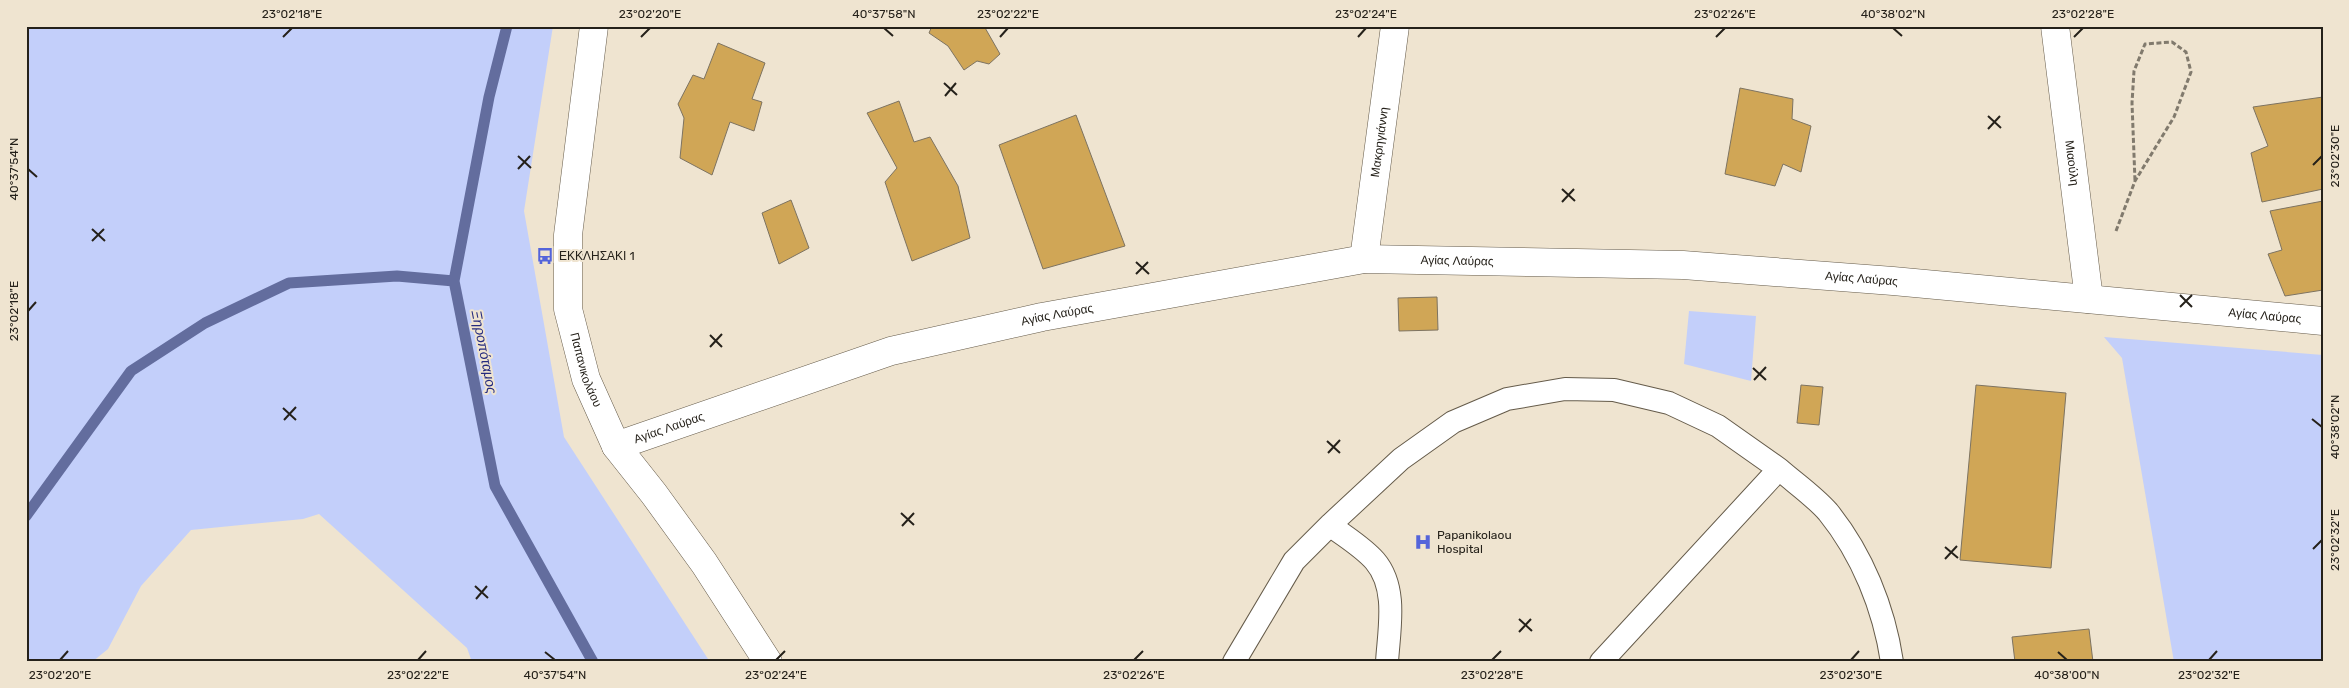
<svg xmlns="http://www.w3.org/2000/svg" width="2349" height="688" font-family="Rubik,sans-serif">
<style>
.green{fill:#c3cffa}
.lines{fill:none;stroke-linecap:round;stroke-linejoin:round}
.stream{stroke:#636d9e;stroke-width:11}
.building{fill:#d0a656;stroke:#7d7361}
.service-casing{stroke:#655b4a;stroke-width:24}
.minor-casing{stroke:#655b4a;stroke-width:29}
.secondary-casing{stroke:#655b4a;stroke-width:29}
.path{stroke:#817a6d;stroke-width:3;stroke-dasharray:5 2.5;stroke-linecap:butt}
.service{stroke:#fff;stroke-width:22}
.minor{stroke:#fff;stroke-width:28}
.secondary{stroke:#fff;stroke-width:28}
.ticks{fill:none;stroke:#25211a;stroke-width:2}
.labels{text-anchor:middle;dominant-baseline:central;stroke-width:4;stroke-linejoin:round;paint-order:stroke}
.street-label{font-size:12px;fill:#25211a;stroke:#efe4d0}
.poi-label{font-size:12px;fill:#25211a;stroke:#efe4d0;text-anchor:start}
.water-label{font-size:14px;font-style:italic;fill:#252b7f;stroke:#efe4d0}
.neatline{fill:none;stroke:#25211a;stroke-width:2}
.ticks-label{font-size:12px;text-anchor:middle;fill:#25211a}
</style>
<rect width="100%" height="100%" fill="#efe4d0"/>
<!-- green -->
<path class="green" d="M 26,26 L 553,26 L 524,211 L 564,437 L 710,662 L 472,662 L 467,648 L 319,514 L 303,519 L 191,530 L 141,586 L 108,649 L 92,662 L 26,662 Z
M 1689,311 L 1756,316 L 1751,381 L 1684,364 Z
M 2104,337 L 2323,355 L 2323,662 L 2174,662 L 2122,358 Z"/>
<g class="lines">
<!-- stream -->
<path class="stream" d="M 507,26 L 489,97 L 454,281 L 495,486 L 593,662
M 26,516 L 131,371 L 205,323 L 289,283 L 397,276 L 454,281"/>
</g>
<!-- building -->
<path class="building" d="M 932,26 L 984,26 L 1000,54 L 989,64 L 977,61 L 964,70 L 948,46 L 929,33 Z
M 718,43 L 765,63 L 752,99 L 762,102 L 754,131 L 730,122 L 712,175 L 680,158 L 684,118 L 678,104 L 693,75 L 704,79 Z
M 1740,88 L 1793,99 L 1792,119 L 1811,126 L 1801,172 L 1783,164 L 1775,186 L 1725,174 Z
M 2323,97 L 2323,189 L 2262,202 L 2251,153 L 2268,146 L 2253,107 Z
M 899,101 L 914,142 L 930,137 L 958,186 L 970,238 L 912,261 L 885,182 L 897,168 L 867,113 Z
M 1076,115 L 1125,246 L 1043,269 L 999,145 Z
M 791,200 L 809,248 L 779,264 L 762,213 Z
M 2323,201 L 2323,290 L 2285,296 L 2268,254 L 2282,250 L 2270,211 Z
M 1437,297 L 1438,330 L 1399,331 L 1398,298 Z
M 1801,385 L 1823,387 L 1819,425 L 1797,423 Z
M 1976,385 L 2066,393 L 2051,568 L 1960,560 Z
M 2089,629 L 2093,662 L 2015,662 L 2012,637 Z"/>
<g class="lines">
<!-- service casing -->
<g class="service-casing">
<path id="service" d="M 1330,525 C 1344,536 1363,547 1375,561 C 1398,588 1389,629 1387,662
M 1234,662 L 1294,561 L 1330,525 L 1401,459 L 1453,422 L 1507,399 L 1565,389 L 1614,390 L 1669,403 L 1718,426 L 1779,469
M 1601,662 L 1779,469 C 1795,483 1814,496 1828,512 C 1862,554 1884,608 1892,662"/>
</g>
<!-- minor casing -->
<g class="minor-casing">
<g id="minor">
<path id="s1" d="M 2055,26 L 2089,299"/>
<path id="s2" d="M 1364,259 L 1395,26"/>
<path id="s3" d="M 616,446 L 891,351 L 1042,317 L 1364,259 L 1683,265 L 1893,281 L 2323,321"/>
</g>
</g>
<!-- secondary casing -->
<g class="secondary-casing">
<g id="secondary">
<path id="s4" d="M 594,26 L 568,235 L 568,309 L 586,379 L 616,446 L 654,494 L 704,563 L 768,662"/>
</g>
</g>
<!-- path -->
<path class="path" d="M 2116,231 L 2135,181 L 2174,117 L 2191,72 L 2186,52 L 2172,42 L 2145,44 L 2134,71 L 2132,103 L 2135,181"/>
<!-- service -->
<use href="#service" class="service"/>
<!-- minor -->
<use href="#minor" class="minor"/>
<!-- secondary -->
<use href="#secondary" class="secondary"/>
</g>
<!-- ticks -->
<path class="ticks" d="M 884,28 L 893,36M 1893,28 L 1902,36M 283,37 L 292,28M 641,37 L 650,28M 1000,37 L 1008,28M 1358,37 L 1366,28M 1716,37 L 1725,28M 2074,37 L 2083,28M 944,83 L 957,95M 945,96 L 956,83M 1988,116 L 2001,128M 1988,129 L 2000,116M 518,156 L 531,168M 2313,165 L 2322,156M 28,169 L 37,177M 518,169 L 530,156M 1562,189 L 1575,201M 1562,202 L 1574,189M 92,229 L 105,241M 92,241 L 104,229M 1136,262 L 1149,274M 1136,274 L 1148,262M 2180,295 L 2192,307M 2180,307 L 2192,295M 28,311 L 36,302M 710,335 L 722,347M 710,347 L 722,334M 1753,368 L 1766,380M 1754,380 L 1766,367M 283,408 L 296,420M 2312,419 L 2322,427M 284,420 L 296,407M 1327,441 L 1340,453M 1328,453 L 1340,440M 901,513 L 914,525M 902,526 L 914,513M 1945,547 L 1958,558M 2313,549 L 2322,540M 1945,559 L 1957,546M 475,586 L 488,598M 476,599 L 487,586M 1519,619 L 1532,631M 1519,632 L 1531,619M 545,652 L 555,660M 2058,652 L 2067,660M 60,660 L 68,651M 418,660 L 426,651M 776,660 L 785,651M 1134,660 L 1143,651M 1492,660 L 1501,651M 1851,660 L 1859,651M 2209,660 L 2217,651"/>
<!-- icons -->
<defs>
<g id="bus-bare" transform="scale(1.35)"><path d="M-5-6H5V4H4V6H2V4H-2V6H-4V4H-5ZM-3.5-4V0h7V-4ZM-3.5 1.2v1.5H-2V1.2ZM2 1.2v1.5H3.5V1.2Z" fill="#5464da" stroke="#efe4d0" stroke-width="2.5" paint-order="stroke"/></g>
<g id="hospital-bare" transform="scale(1.35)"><path d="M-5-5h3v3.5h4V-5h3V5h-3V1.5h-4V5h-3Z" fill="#5464da" stroke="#efe4d0" stroke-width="2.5" paint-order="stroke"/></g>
</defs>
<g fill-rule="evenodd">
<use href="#bus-bare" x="545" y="256"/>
<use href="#hospital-bare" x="1423" y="542"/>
</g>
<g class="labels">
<!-- street labels -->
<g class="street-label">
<text stroke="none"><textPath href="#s2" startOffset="118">Μακρηγιάννη</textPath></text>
<text stroke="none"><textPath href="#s1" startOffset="138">Μιαούλη</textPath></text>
<text stroke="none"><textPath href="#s3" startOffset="866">Αγίας Λαύρας</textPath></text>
<text stroke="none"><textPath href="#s3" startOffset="1271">Αγίας Λαύρας</textPath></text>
<text stroke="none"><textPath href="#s3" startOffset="461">Αγίας Λαύρας</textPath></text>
<text stroke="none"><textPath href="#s3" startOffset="1676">Αγίας Λαύρας</textPath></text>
<text stroke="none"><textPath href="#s4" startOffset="348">Παπανικολάου</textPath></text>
<text stroke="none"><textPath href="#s3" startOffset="56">Αγίας Λαύρας</textPath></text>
</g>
<!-- poi labels -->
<g class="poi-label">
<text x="559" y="256">ΕΚΚΛΗΣΑΚΙ 1</text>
<text x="1437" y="535">Papanikolaou<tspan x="1437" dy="14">Hospital</tspan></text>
</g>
<!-- water labels -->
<g class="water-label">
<text transform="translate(484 352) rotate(79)">Ξηροπόταμος</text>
</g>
</g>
<!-- border -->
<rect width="2349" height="688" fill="none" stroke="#efe4d0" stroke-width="55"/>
<rect x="28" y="28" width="2294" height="632" class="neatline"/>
<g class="ticks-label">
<text x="292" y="18">23°02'18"E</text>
<text x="650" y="18">23°02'20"E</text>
<text x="884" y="18">40°37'58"N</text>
<text x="1008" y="18">23°02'22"E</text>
<text x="1366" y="18">23°02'24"E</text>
<text x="1725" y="18">23°02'26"E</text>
<text x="1893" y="18">40°38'02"N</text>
<text x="2083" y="18">23°02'28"E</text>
<text transform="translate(2335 156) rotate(-90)" y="4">23°02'30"E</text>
<text transform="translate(14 169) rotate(-90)" y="4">40°37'54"N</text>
<text transform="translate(14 311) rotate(-90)" y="4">23°02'18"E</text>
<text transform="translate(2335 427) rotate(-90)" y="4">40°38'02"N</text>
<text transform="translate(2335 540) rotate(-90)" y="4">23°02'32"E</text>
<text x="60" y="679">23°02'20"E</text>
<text x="418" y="679">23°02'22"E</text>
<text x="555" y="679">40°37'54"N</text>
<text x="776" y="679">23°02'24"E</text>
<text x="1134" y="679">23°02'26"E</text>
<text x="1492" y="679">23°02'28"E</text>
<text x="1851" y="679">23°02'30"E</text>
<text x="2067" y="679">40°38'00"N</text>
<text x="2209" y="679">23°02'32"E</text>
</g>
</svg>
